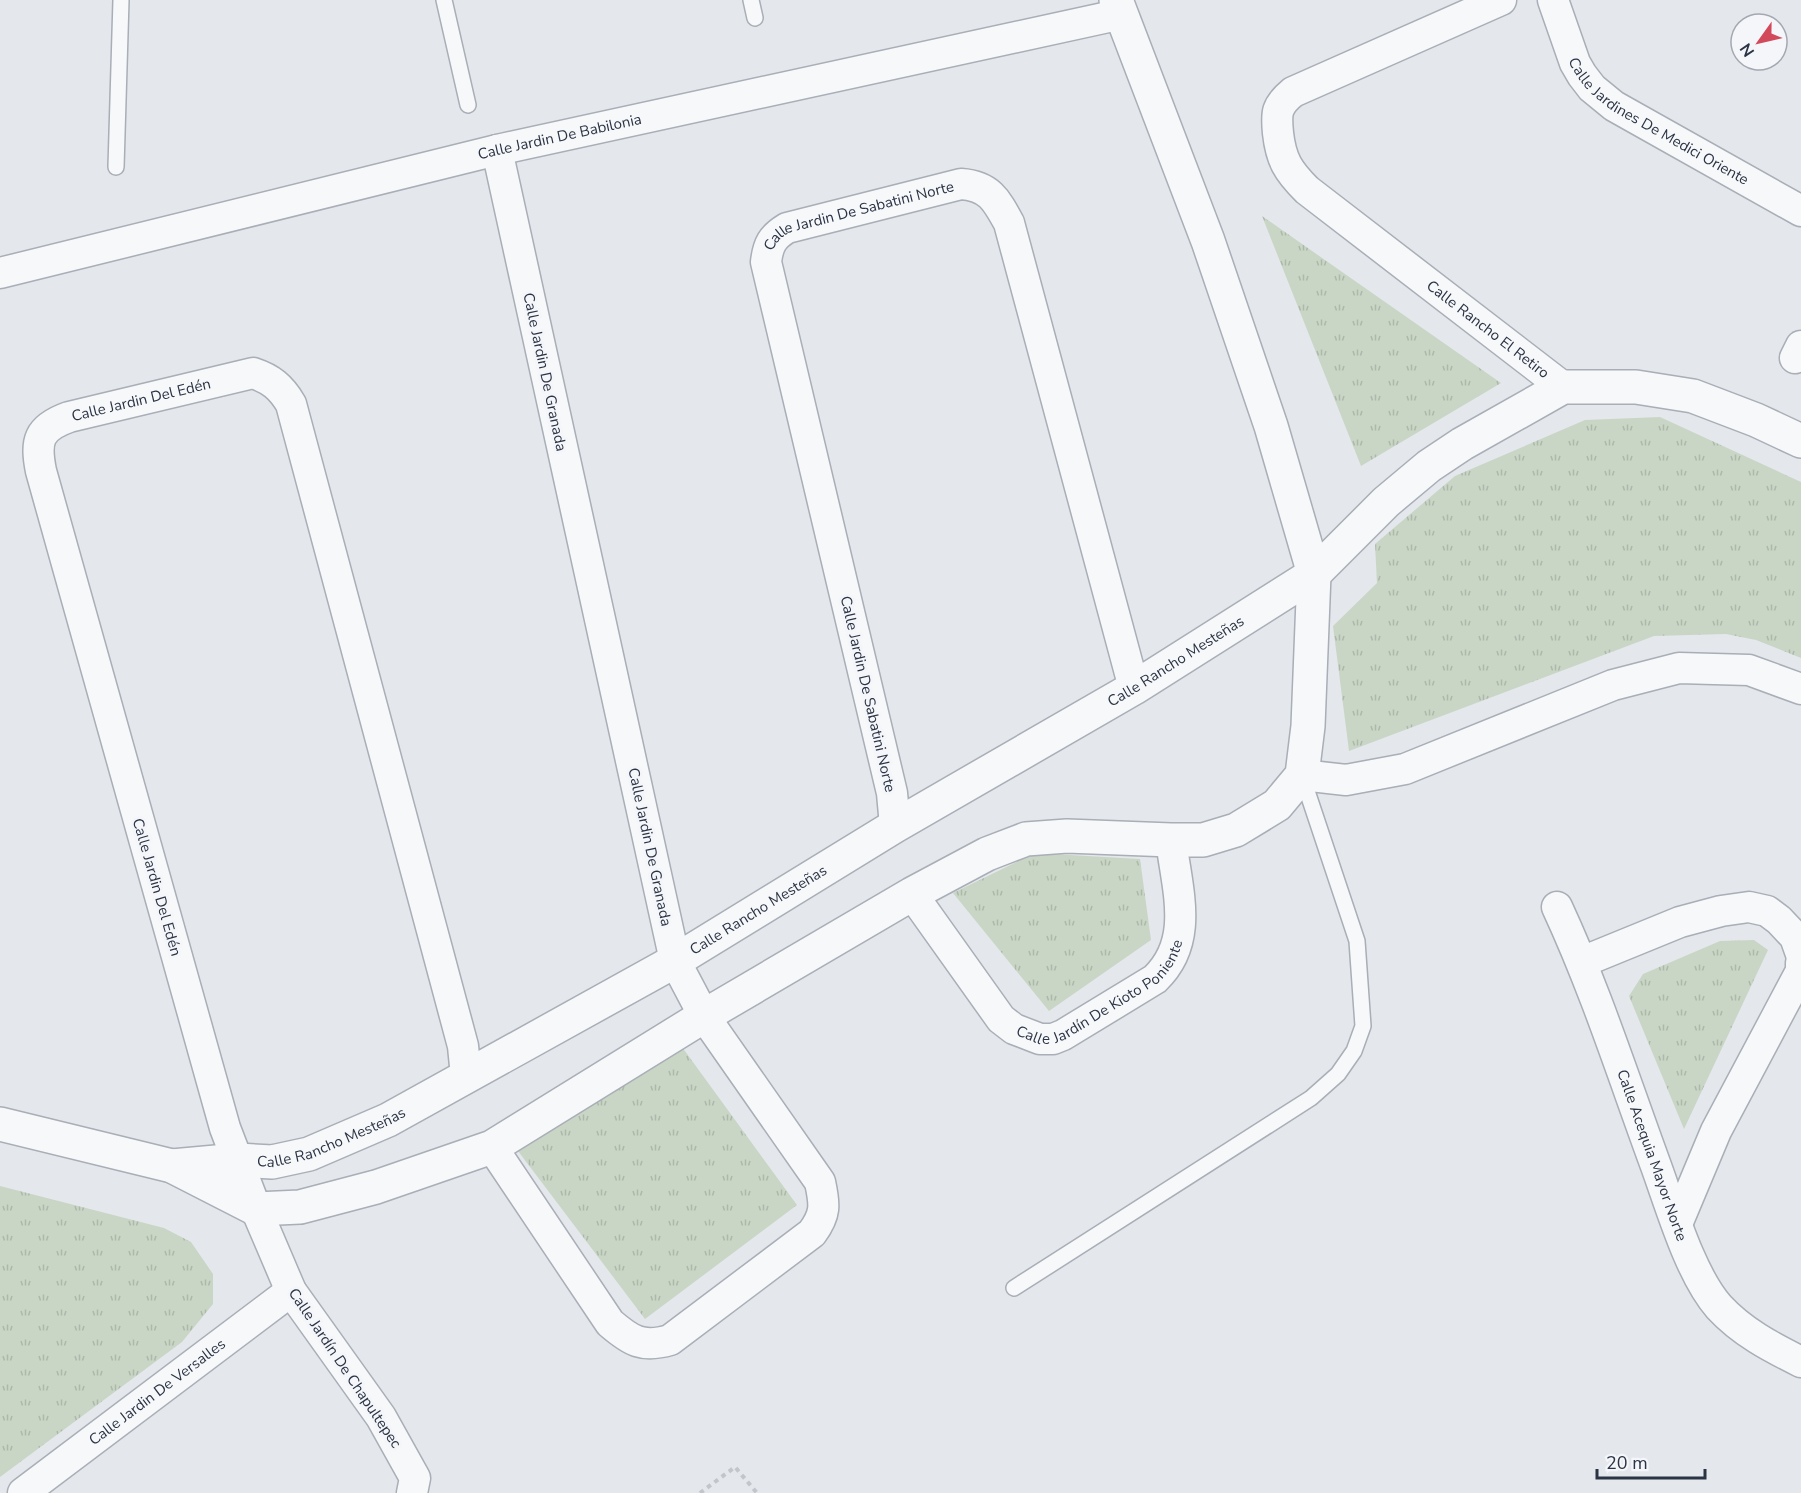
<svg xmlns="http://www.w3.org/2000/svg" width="1801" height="1493" font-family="'Nunito Sans',sans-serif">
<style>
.grass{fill:url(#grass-tufts)}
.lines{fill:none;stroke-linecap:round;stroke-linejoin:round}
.service-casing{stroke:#a9aeb7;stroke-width:18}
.minor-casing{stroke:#a9aeb7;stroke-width:33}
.tertiary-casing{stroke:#a9aeb7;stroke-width:36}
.path{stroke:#c2c5cb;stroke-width:4;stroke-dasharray:4.5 4.5;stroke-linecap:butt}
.service{stroke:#f7f8fa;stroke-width:15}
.minor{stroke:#f7f8fa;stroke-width:30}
.tertiary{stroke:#f7f8fa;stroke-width:33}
.labels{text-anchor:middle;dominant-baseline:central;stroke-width:6;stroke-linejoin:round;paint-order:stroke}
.street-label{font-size:15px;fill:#2b3445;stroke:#f4f6f9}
</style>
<defs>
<pattern id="grass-tufts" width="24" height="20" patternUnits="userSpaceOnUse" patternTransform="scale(1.5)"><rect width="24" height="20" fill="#c9d6c5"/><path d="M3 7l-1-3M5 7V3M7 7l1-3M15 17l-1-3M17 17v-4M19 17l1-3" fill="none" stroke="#adb8ab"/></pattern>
</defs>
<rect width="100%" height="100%" fill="#e4e7ec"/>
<!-- grass -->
<path class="grass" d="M 1262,216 L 1501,383 L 1361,466 Z
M 1660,417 L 1801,482 L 1801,658 L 1756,640 L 1726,634 L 1654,636 L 1349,751 L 1333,626 L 1377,583 L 1375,544 L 1455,476 L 1585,420 Z
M 1035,853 L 1140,859 L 1151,940 L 1049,1011 L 953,893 Z
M 1754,940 L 1768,950 L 1684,1129 L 1629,996 L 1643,974 L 1720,941 Z
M 682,1047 L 797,1205 L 645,1319 L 518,1151 Z
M 0,1186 L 164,1228 L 191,1242 L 213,1274 L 213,1304 L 182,1342 L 0,1477 Z"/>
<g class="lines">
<!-- service casing -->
<g class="service-casing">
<path id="service" d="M 444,0 L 468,105
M 751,0 L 755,18
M 116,167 L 121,0
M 1014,1288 L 1311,1098 L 1338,1074 L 1354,1051 L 1363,1026 L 1357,941 L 1302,776"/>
</g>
<!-- minor casing -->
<g class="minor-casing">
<g id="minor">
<path id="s1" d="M 1501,0 L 1293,92 C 1276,106 1276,113 1278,133 C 1281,160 1288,171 1307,190 L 1563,387"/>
<path id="s2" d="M 1553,0 L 1575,63 L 1582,75 L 1592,88 L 1614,106 L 1801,211"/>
<path id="s3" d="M 0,273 L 497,150 L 1122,14"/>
<path d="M 1795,358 L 1801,346"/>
<path d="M 1302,775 L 1346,780 L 1405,769 L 1613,685 L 1679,668 L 1749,670 L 1801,689"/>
<path id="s4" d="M 895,826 L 892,793 L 766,262 C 768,245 772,237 787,228 L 961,184 C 989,186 996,199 1009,223 L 1134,688"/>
<path id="s5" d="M 912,894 L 1001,1019 L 1014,1029 L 1040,1039 L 1053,1039 L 1063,1035 L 1155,979 C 1195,941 1177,890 1171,840"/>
<path id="s6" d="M 1557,907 C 1596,991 1624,1079 1656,1166 C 1671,1207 1690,1274 1719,1307 C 1742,1332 1771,1347 1801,1362"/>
<path d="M 1582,962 L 1680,922 L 1721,911 L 1749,907 L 1767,911 L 1779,920 L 1795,937 L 1801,954"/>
<path d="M 492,1147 L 610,1323 C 631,1341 642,1348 670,1340 L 812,1233 C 826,1214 825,1205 820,1182 L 704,1016 L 675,961 L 497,150"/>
<path d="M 1677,1224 L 1716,1131 L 1801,971 L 1801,963"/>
<path id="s7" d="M 23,1493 L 291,1291"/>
<path id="s8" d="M 412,1493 L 415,1478 L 381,1417 L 291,1291 L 256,1209 L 225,1128 L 41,471 C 35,441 38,428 69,417 L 253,373 C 271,379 281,387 291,404 L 463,1046 L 466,1076"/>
</g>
</g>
<!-- tertiary casing -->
<g class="tertiary-casing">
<g id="tertiary">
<path d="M 0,1124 L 172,1166 L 256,1209 L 300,1207 L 376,1187 L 492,1147 L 704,1016 L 912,894 L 987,854 L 1026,839 L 1067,836 L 1171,840 L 1203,840 L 1236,830 L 1277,805 L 1302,775 L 1308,726 L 1314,574 L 1271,426 L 1208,241 L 1116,0"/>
<path id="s9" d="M 172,1166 L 238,1160 L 272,1162 L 309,1154 L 388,1120 L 675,961 L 895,826 L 1134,688 L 1314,574 L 1386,502 L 1429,466 L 1462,444 L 1563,387 L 1636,387 L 1693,396 L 1756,420 L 1801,441"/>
</g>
</g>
<!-- path -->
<path class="path" d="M 700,1493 L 735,1467 L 757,1493"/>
<!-- service -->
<use href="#service" class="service"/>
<!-- minor -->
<use href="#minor" class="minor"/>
<!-- tertiary -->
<use href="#tertiary" class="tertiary"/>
</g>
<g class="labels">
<!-- street labels -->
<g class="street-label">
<text stroke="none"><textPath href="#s2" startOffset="170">Calle Jardines De Medici Oriente</textPath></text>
<text stroke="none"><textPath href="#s3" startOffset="576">Calle Jardin De Babilonia</textPath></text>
<text stroke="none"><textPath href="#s4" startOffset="692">Calle Jardin De Sabatini Norte</textPath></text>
<text stroke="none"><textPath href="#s1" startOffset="568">Calle Rancho El Retiro</textPath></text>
<text transform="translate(545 372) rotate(78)">Calle Jardin De Granada</text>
<text stroke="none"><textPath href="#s8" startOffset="1242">Calle Jardin Del Edén</textPath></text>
<text stroke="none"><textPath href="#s9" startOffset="1136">Calle Rancho Mesteñas</textPath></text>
<text transform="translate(868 694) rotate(77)">Calle Jardin De Sabatini Norte</text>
<text transform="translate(650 847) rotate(78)">Calle Jardin De Granada</text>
<text transform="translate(157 887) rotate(74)">Calle Jardin Del Edén</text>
<text stroke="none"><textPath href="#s9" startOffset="650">Calle Rancho Mesteñas</textPath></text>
<text stroke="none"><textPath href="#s5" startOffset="274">Calle Jardín De Kioto Poniente</textPath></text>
<text stroke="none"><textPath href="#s9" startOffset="164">Calle Rancho Mesteñas</textPath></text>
<text stroke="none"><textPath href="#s6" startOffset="266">Calle Acequia Mayor Norte</textPath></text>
<text transform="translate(345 1368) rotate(56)">Calle Jardín De Chapultepec</text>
<text stroke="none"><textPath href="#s7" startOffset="168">Calle Jardin De Versalles</textPath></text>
</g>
</g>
<!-- north arrow -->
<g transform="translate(1759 42) rotate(236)"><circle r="28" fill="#f4f6f9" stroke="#a4a8b1" stroke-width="1.5"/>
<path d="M0-4.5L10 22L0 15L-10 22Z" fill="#d1495b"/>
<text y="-9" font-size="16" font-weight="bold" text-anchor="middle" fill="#2b3445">N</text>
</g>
<!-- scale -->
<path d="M1597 1469v9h108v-9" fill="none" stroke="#2b3445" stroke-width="3"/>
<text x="1606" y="1469" font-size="18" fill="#2b3445" stroke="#f4f6f9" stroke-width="4.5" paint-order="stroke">20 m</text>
</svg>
